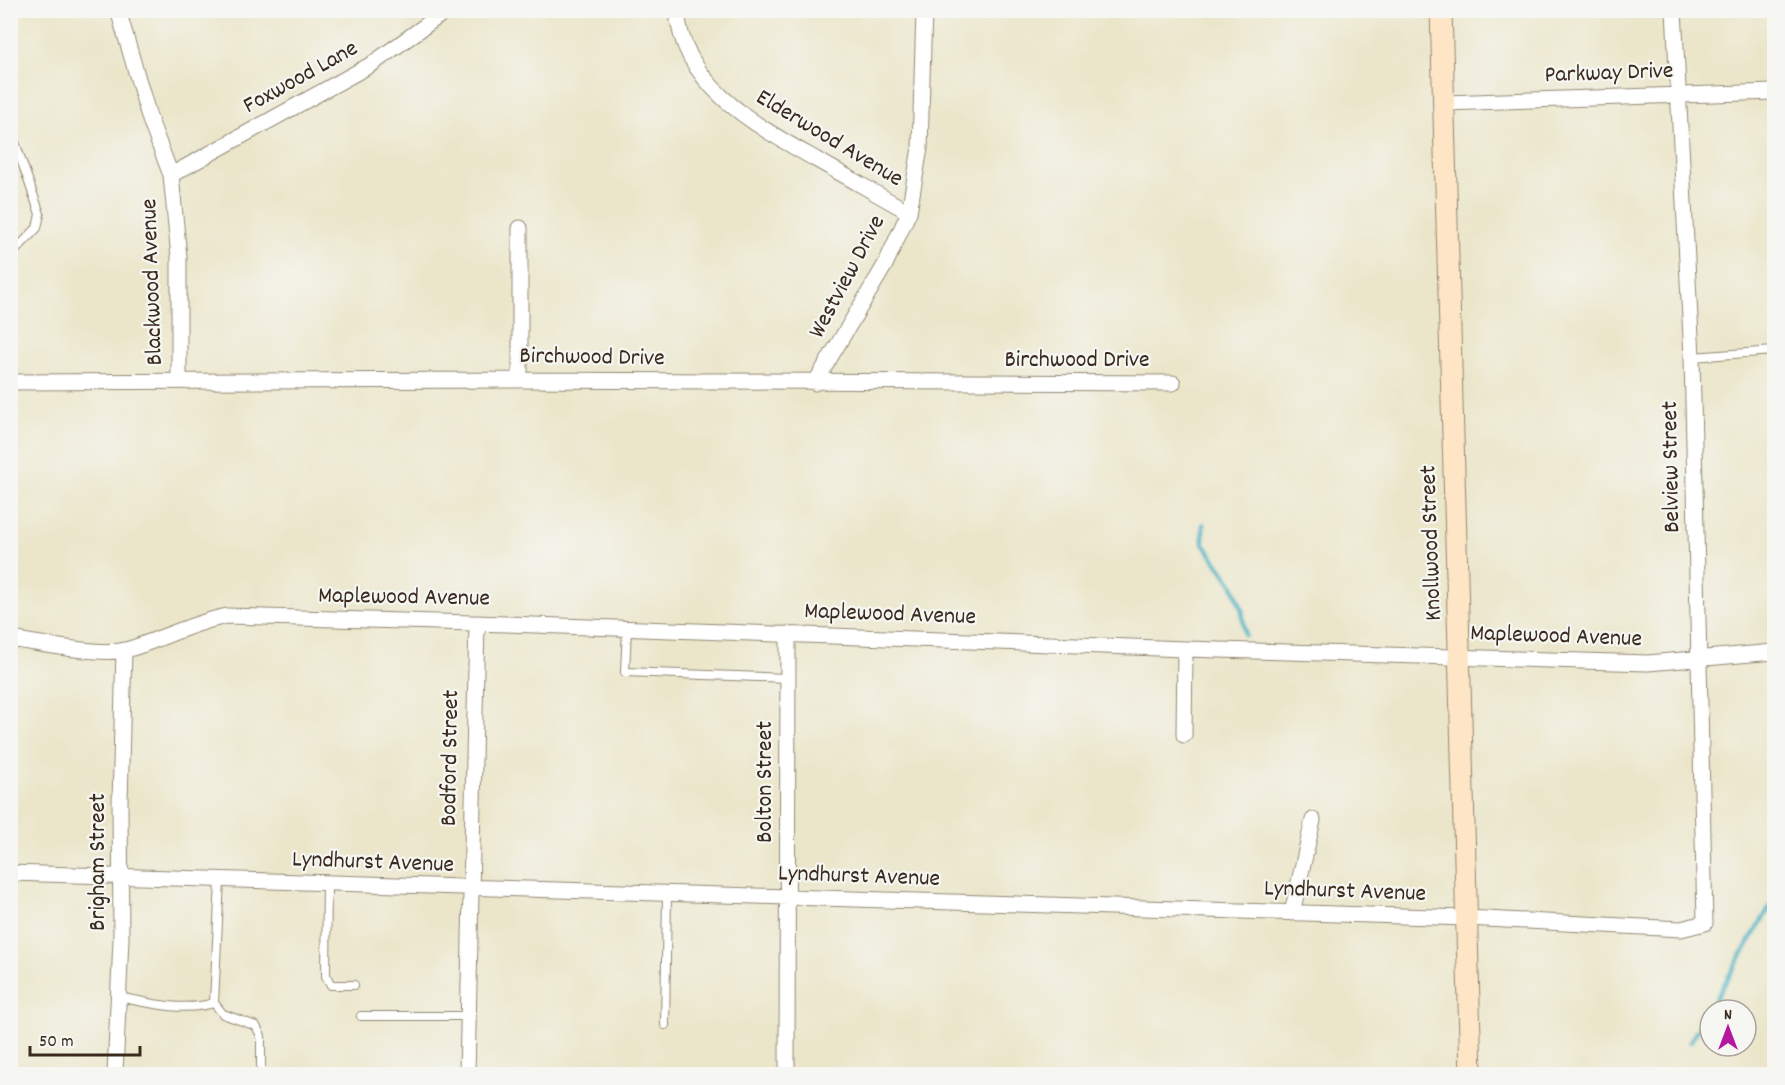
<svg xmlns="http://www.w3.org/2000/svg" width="1785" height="1085" font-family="Dekko,sans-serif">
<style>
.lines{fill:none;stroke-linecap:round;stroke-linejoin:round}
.stream{stroke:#42afc0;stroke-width:4.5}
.service-casing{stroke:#938874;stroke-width:10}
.minor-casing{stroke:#938874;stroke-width:17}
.secondary-casing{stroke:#938874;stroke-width:23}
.service{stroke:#fff;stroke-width:8}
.minor{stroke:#fff;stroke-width:15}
.secondary{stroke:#fde5c5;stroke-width:21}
.labels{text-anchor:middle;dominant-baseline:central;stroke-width:4.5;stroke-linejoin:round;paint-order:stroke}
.street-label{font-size:24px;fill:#3b2a1e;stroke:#f6f6f2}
</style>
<rect width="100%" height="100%" fill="#f6f6f2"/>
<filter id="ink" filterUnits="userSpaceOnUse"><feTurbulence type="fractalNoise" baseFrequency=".0167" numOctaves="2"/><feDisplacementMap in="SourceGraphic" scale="12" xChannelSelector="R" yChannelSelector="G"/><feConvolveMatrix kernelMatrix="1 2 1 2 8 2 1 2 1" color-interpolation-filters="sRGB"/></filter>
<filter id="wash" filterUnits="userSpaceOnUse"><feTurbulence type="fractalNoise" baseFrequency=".008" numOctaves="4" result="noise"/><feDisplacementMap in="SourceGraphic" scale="24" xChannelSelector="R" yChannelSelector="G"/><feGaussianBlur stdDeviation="1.35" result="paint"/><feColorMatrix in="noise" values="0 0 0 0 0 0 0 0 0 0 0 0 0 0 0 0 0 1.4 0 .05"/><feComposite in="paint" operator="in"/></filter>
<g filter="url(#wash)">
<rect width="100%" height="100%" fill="#ebe6ca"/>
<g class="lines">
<!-- stream -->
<path class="stream" d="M 1203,524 L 1203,543 L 1233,585 L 1242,610 L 1245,635
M 1690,1042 L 1774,900"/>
</g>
</g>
<g filter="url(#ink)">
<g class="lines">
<!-- service casing -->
<g class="service-casing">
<path id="service" d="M 10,128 L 40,214 L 37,228 L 10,256
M 1692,357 L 1774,351
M 627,628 L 625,672 L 788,678
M 327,884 L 326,976 L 331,985 L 354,985
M 119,997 C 149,1003 183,1012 214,1003 L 220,880
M 214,1003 L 223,1014 L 256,1026 L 261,1036 L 261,1074
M 361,1016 L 468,1016
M 665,1025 L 667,894"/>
</g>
<!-- minor casing -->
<g class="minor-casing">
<path id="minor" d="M 118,10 L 150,120 L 171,175 L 179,257 L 179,381
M 677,10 C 682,87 759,127 817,160 C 848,177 878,195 909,212
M 1445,103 L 1774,92
M 171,175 L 372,64 L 447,10
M 520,228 L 520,380
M 10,382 L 520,380 L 1173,383
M 815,383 L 885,265 L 909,212 L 920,148 L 924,10
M 10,639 C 38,643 100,656 126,650 C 160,640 191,623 227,616 L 507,624 L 1185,649 L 1648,663 L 1774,652
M 1184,735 L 1185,649
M 10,873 L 1467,918 L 1681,929 L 1705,923 L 1692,357 L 1674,10
M 1292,913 L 1313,820
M 115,1074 L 121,939 L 120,803 L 124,650
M 467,1074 L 477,623
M 787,1074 L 788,634"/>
</g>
<!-- secondary casing -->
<g class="secondary-casing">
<path id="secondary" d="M 1441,10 L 1471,1074"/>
</g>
<!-- service -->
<use href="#service" class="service"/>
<!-- minor -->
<use href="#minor" class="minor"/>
<!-- secondary -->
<use href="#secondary" class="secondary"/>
</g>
</g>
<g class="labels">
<!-- street labels -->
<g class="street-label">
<text transform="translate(1609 74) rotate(-2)">Parkway Drive</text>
<text transform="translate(301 78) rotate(-29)">Foxwood Lane</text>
<text transform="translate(829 139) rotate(31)">Elderwood Avenue</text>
<text transform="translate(848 277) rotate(-62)">Westview Drive</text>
<text transform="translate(153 282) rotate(-92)">Blackwood Avenue</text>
<text transform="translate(592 358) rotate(1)">Birchwood Drive</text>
<text x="1077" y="361">Birchwood Drive</text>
<text transform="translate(1672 467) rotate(-91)">Belview Street</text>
<text transform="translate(1432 543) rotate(-92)">Knollwood Street</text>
<text transform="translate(404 598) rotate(1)">Maplewood Avenue</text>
<text transform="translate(890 615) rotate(2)">Maplewood Avenue</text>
<text transform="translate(1556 637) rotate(2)">Maplewood Avenue</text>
<text transform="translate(451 758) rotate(-89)">Bodford Street</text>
<text transform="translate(766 782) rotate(-90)">Bolton Street</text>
<text transform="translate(99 862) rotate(-90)">Brigham Street</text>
<text transform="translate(373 863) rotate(2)">Lyndhurst Avenue</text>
<text transform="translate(859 877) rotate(2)">Lyndhurst Avenue</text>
<text transform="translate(1345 892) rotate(2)">Lyndhurst Avenue</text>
</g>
</g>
<!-- margin -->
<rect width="1785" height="1085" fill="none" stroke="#f6f6f2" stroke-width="36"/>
<!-- north arrow -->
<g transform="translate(1728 1028)"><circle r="28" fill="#f6f6f2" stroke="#aba49d" stroke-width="1.5"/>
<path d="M0-4.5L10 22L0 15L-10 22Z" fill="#b5179e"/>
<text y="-9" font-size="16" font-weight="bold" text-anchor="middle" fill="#3b2a1e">N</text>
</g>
<!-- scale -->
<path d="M30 1046v9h110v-9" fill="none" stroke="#3b2a1e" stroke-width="3"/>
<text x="39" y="1046" font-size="18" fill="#3b2a1e" stroke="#f6f6f2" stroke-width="4.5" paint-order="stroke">50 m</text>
</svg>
